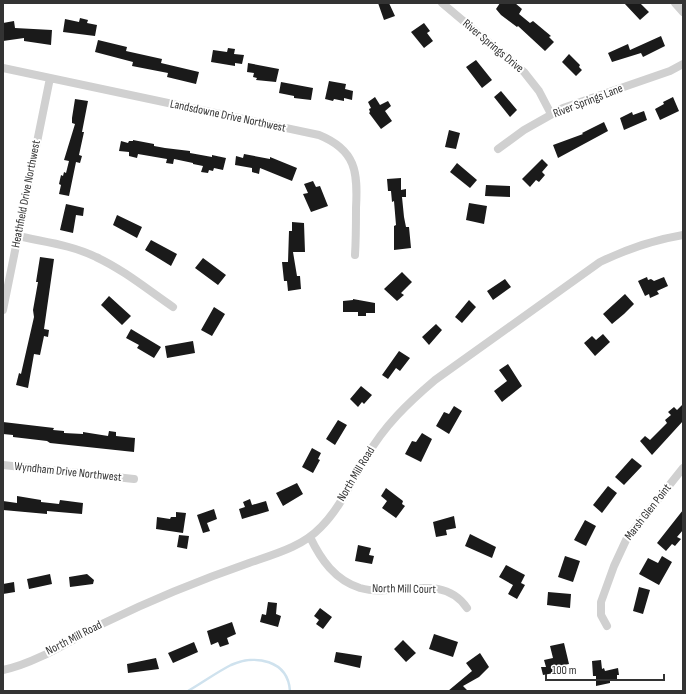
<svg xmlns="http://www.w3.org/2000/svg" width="686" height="694" font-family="'Sofia Sans Condensed',sans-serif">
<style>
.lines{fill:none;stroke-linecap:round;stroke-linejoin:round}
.stream{stroke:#cfe2ee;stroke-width:2.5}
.building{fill:#1a1a1a}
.minor{stroke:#d0d0d0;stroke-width:8}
.labels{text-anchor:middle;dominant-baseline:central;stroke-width:4;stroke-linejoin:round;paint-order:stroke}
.street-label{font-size:12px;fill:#333;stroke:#fff}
</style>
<rect width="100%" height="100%" fill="#fff"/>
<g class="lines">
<!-- stream -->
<path class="stream" d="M 188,691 C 202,683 217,672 231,665 C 255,654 288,660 290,691"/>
</g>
<!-- building -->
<path class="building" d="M 378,3 L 389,3 L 395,16 L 384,20 Z
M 500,3 L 515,3 L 522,9 L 519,14 L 530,23 L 533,21 L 551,36 L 549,37 L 554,42 L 545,51 L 518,26 L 517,27 L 501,15 L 496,9 Z
M 624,3 L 640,3 L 649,12 L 640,20 Z
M 80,18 L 88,20 L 87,23 L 97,25 L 95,36 L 63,32 L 65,19 L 79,22 Z
M 14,21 L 15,28 L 52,30 L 51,45 L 24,41 L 24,38 L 3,41 L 3,23 Z
M 424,23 L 430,31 L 427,33 L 433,41 L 424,48 L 411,32 Z
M 661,36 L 665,46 L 643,57 L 641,53 L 612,62 L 608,53 L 628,44 L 630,50 Z
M 98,40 L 127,47 L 126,51 L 162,59 L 161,63 L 199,72 L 196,84 L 167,77 L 168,73 L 132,66 L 133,62 L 95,52 Z
M 228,48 L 235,49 L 234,54 L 244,55 L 242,64 L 235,63 L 235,66 L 211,62 L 213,50 L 227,52 Z
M 569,54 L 580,65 L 579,67 L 582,70 L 576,76 L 562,62 Z
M 476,60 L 492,80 L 482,88 L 466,67 Z
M 248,63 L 279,69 L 276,82 L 256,80 L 257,78 L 253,77 L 254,73 L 247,72 Z
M 329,81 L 346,84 L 345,89 L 353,91 L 352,100 L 344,98 L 344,101 L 334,99 L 333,101 L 325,99 Z
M 281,82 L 313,88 L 311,100 L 294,98 L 294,96 L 279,93 Z
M 501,91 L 517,110 L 510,117 L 494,97 Z
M 375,97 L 380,105 L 388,101 L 391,106 L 385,111 L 392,121 L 381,129 L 369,113 L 370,112 L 369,109 L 371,108 L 368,102 Z
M 673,97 L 679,111 L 660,120 L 655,109 L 664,104 L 663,102 Z
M 75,99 L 88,101 L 82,132 L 84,132 L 79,155 L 82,156 L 80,163 L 76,162 L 69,196 L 59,194 L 61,185 L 59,184 L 61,175 L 63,176 L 64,172 L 66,173 L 69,161 L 64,160 L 75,124 L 72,123 L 72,118 Z
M 644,111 L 647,120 L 624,130 L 620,118 L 632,112 L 633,115 Z
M 604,122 L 608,131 L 558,158 L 553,145 L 583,134 L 582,133 Z
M 449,130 L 460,133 L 456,149 L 445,147 Z
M 133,140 L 154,144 L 154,146 L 165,148 L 190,151 L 190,153 L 212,157 L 212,155 L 226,158 L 223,170 L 214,168 L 213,171 L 209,170 L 208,173 L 201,172 L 203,166 L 193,164 L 193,163 L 174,159 L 173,164 L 166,163 L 167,159 L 138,154 L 137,158 L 129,156 L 129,152 L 119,151 L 121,141 L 128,143 L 129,141 L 133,141 Z
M 244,154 L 270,159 L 270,157 L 297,168 L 292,181 L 260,168 L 259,174 L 252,172 L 252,168 L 235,165 L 236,156 L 243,158 Z
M 542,159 L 548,165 L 542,172 L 545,175 L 539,182 L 536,180 L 530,187 L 522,179 Z
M 457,163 L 477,180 L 470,188 L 450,172 Z
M 401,178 L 401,190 L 406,189 L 406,197 L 402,197 L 404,217 L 406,227 L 409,227 L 411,248 L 394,250 L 394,226 L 396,225 L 394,201 L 392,202 L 391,191 L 388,191 L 387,179 Z
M 313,181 L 316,187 L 320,186 L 328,206 L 311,212 L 303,194 L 308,193 L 304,184 Z
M 486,185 L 510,186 L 510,197 L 485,196 Z
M 469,203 L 487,206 L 484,224 L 466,220 Z
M 66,204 L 84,208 L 83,216 L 76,215 L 73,233 L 60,230 Z
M 117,215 L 142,227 L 137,238 L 113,225 Z
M 292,222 L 304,223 L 305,252 L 293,252 L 297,276 L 300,276 L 301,289 L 288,291 L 287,281 L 284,281 L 282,262 L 288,262 L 289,231 L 292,231 Z
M 151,240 L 177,254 L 171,266 L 145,250 Z
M 40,257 L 54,259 L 44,329 L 49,330 L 48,337 L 44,336 L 40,355 L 34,354 L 28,388 L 16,385 L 19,373 L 21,374 L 34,317 L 33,310 L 38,282 L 36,282 Z
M 203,258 L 226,275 L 218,285 L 195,268 Z
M 402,272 L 412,282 L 401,293 L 404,295 L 397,301 L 384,289 Z
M 647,277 L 648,280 L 651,279 L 654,281 L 664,277 L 668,286 L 657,291 L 659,294 L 650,298 L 649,294 L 645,296 L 638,281 Z
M 505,279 L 511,287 L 493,300 L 487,291 Z
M 625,294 L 634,304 L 624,314 L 612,324 L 603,314 Z
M 109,296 L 131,316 L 122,325 L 101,305 Z
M 353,299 L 375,303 L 375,313 L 366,313 L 366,316 L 358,316 L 358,312 L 343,312 L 343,301 L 353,300 Z
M 469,300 L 476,307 L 462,323 L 455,317 Z
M 214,307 L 225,314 L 212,336 L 201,330 Z
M 436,324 L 442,330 L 429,345 L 422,337 Z
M 131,329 L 161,347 L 154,358 L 137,348 L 139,345 L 126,338 Z
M 603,334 L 610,342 L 595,356 L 584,343 L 592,336 L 596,340 Z
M 193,341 L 195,353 L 167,358 L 165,346 Z
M 399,351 L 410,358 L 400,371 L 396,368 L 388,379 L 382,375 Z
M 508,364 L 522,386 L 502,402 L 494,391 L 507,381 L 499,370 Z
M 361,386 L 372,395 L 364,404 L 362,402 L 358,407 L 350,399 Z
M 683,404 L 683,421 L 652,455 L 640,441 L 645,436 L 650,440 L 667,423 L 665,420 L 671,415 L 668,412 L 674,407 L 677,410 Z
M 454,406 L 462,411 L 449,434 L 436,426 L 444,412 L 449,414 Z
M 338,420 L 347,425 L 335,445 L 326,439 Z
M 3,422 L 54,428 L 53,430 L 64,431 L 64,433 L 83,434 L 83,432 L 108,436 L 109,431 L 116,432 L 116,436 L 135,438 L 134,452 L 50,443 L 47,441 L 13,437 L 13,435 L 3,434 Z
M 422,433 L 432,439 L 421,462 L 405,454 L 412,441 L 416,442 Z
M 312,448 L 321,453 L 318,459 L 320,460 L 313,473 L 302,467 Z
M 632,458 L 642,466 L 624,485 L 615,477 Z
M 297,483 L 303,494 L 283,506 L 276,493 Z
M 608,486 L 617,493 L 602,513 L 593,505 Z
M 386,488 L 403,501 L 402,504 L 405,506 L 396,518 L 382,508 L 387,501 L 381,496 Z
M 17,496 L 41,500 L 41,502 L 59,504 L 60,500 L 83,503 L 82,514 L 47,511 L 47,514 L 3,510 L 3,501 L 17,503 Z
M 250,499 L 252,505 L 266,501 L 269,511 L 242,519 L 239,509 L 245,507 L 243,502 Z
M 214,509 L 217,519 L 207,523 L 210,531 L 203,533 L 197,515 Z
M 683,510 L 683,530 L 677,537 L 681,539 L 675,546 L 672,544 L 666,551 L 657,543 Z
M 176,512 L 186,513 L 183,533 L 156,529 L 157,517 L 170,519 L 171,517 L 176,517 Z
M 454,516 L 456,528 L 446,530 L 447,535 L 436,537 L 433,522 Z
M 585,520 L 596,526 L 586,546 L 574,540 Z
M 470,534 L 496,547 L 492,558 L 465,546 Z
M 179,535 L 189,536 L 187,549 L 177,547 Z
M 358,545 L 371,548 L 369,555 L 374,556 L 372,564 L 355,561 Z
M 565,556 L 580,561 L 573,582 L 558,577 Z
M 662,556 L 672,562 L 659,585 L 639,574 L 648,558 L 658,563 Z
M 506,565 L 525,575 L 521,583 L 525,585 L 517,599 L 508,594 L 513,585 L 499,577 Z
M 50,574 L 52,584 L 29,589 L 27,579 Z
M 87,574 L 94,580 L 93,584 L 70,587 L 69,577 Z
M 14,582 L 15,592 L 3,594 L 3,584 Z
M 639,587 L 650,590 L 643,614 L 633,611 Z
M 548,592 L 571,594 L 570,608 L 547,605 Z
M 268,602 L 277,603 L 276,614 L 281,616 L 278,627 L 260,622 L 262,614 L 266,615 Z
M 320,608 L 332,617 L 323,629 L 316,624 L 319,620 L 314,616 Z
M 232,622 L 236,634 L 227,638 L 229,644 L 220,647 L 218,642 L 211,645 L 207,631 Z
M 434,634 L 458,642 L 453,657 L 429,649 Z
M 403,640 L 416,653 L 406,662 L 394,649 Z
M 194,642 L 198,652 L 173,663 L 168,653 Z
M 564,643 L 569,664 L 558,666 L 560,672 L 543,675 L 541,667 L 546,667 L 544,660 L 553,658 L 550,646 Z
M 336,652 L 362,656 L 360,668 L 334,662 Z
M 480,653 L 489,667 L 479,677 L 463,686 L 468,691 L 448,691 L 472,671 L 466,663 Z
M 156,658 L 159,669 L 128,673 L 127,664 Z
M 601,660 L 602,669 L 604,668 L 605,671 L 618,668 L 619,675 L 617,675 L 617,679 L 610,680 L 610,683 L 596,686 L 596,676 L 593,676 L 592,661 Z"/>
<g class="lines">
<!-- minor -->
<path class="minor" d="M 442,3 L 524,72 L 539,91 L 551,114
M 675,3 L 683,12
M 3,68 L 319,135 C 356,150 358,172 356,208 C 356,224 356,239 355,255
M 498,149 L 524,130 L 563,108 L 670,71 L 683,64
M 18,236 C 44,242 72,245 96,257 C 124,270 148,290 173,307
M 3,310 L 50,78
M 3,465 L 134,479
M 310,537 C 321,560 335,580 360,588 C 395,598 442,571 467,608
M 607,626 L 601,615 L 601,602 L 614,566 L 627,538 L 683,468
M 3,670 C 37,663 73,639 104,623 C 151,600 200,580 249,563 C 275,554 302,547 321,527 C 341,507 352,480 367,456 C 384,426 408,403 435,380 L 600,262 C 627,249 653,240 683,235"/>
</g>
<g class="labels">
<!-- street labels -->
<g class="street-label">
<text transform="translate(493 46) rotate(40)">River Springs Drive</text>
<text transform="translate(588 101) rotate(-21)">River Springs Lane</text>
<text transform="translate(228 116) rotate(12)">Landsdowne Drive Northwest</text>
<text transform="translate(26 194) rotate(-79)">Heathfield Drive Northwest</text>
<text transform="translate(68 472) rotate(6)">Wyndham Drive Northwest</text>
<text transform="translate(356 474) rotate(-59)">North Mill Road</text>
<text transform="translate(648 512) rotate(-52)">Marsh Glen Point</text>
<text transform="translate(404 589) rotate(1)">North Mill Court</text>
<text transform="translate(74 638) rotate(-27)">North Mill Road</text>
</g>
</g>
<!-- border -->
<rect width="686" height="694" fill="none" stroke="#333333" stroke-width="8"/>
<!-- scale -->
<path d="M546 674v6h118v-6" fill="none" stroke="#333333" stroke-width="2"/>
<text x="552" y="674" font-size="12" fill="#333333" stroke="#ffffff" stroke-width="3" paint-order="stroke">100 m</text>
</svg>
